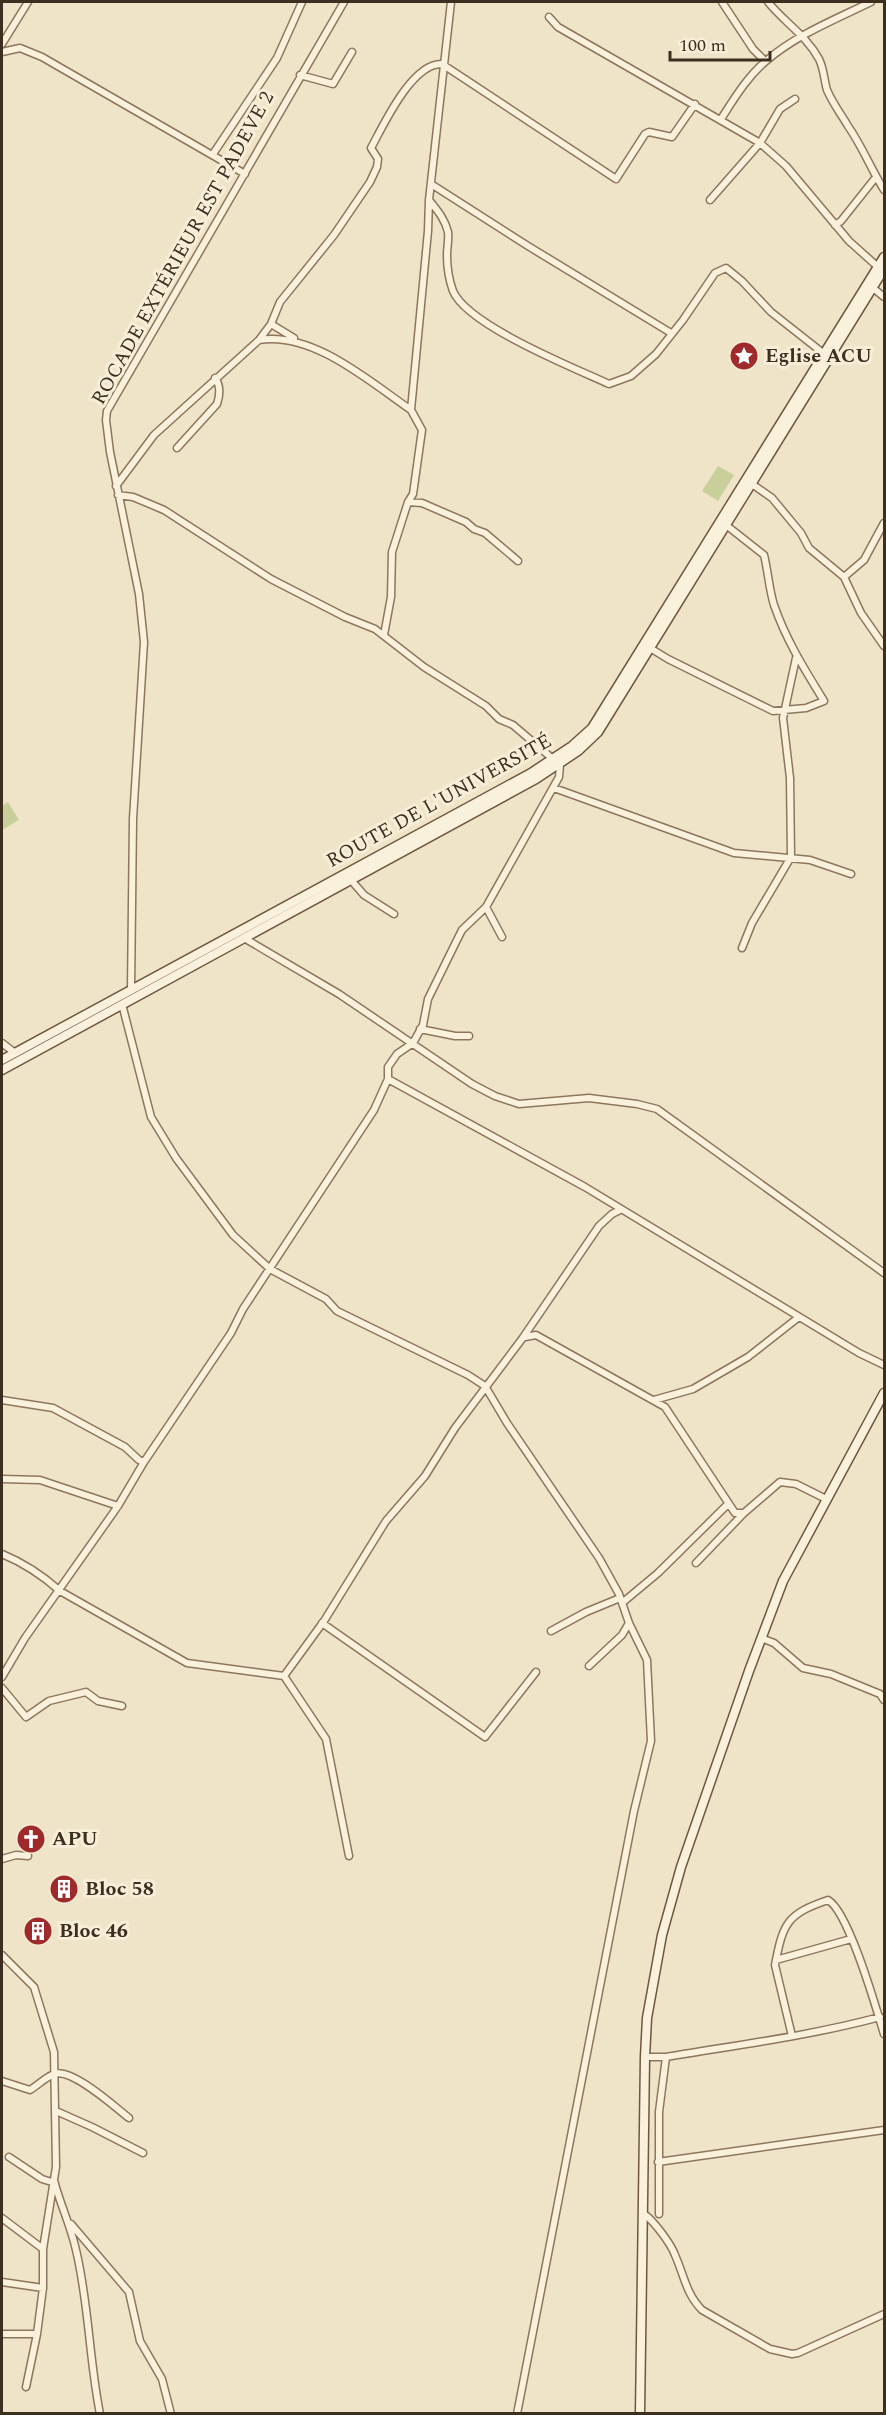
<svg xmlns="http://www.w3.org/2000/svg" width="886" height="2415" font-family="Spectral,serif">
<style>
.garden{fill:#c9cf9b}
.lines{fill:none;stroke-linecap:round;stroke-linejoin:round}
.street-casing{stroke:#8d765c;stroke-width:9}
.secondary-casing{stroke:#6f573f;stroke-width:11}
.street{stroke:#faf1dc;stroke-width:6}
.secondary{stroke:#faf1dc;stroke-width:8}
.labels{text-anchor:middle;dominant-baseline:central;stroke-width:6;stroke-linejoin:round;paint-order:stroke}
.street-label{font-size:20px;fill:#3d2e20;stroke:#f7eed8}
.poi-label{font-size:20px;font-weight:bold;fill:#3d2e20;stroke:#f7eed8;text-anchor:start}
</style>
<rect width="100%" height="100%" fill="#f0e4c8"/>
<!-- garden -->
<path class="garden" d="M 718,466 L 734,475 L 718,501 L 702,491 Z
M 8,802 L 19,820 L 2,830 L 2,806 Z"/>
<g class="lines">
<!-- street casing -->
<g class="street-casing">
<path id="street" d="M 722,2 L 753,49 L 765,61
M 768,2 C 784,22 806,35 819,59 C 824,69 824,80 827,90 C 833,104 841,114 848,126 C 862,146 871,169 884,190
M 549,17 L 558,27 L 760,143 L 786,166 L 849,241 L 878,267
M 2,44 L 28,2
M 2,52 L 20,48 L 42,57 L 245,174
M 300,75 L 333,84 L 352,52
M 721,119 C 734,99 747,77 766,61 C 796,35 836,19 871,2
M 213,154 L 277,58 L 302,2
M 431,184 L 528,246 L 671,333
M 429,200 C 437,210 445,219 448,232 C 449,239 447,247 447,255 C 447,266 449,280 453,291 C 467,325 574,368 609,384 L 631,376 L 656,354 L 683,320 L 715,273 L 726,268 L 742,281 L 771,312 L 823,353
M 710,200 L 760,143 L 780,109 L 795,99
M 835,225 L 841,221 L 876,177
M 873,288 L 884,297
M 271,324 L 294,338
M 259,340 L 271,324 L 280,302 L 334,235 L 370,182 L 377,167 L 378,159 L 371,148 C 384,124 412,63 442,64 L 616,179 L 645,134 L 649,132 L 672,137 L 695,104
M 177,448 L 217,404 C 220,395 221,386 215,378
M 752,484 L 772,498 L 801,533 L 809,548 L 844,577 L 861,613 L 884,646
M 116,486 L 154,435 L 259,340 C 312,331 369,381 411,410 L 428,231 L 429,200 L 451,2
M 408,502 L 422,503 L 466,522 L 474,529 L 485,533 L 518,561
M 844,577 L 864,560 L 884,523
M 384,635 L 391,597 L 392,552 L 408,502 L 413,494 L 422,430 L 411,410
M 650,648 L 668,659 L 773,711 L 806,708 L 824,701 C 805,670 786,640 774,605 C 769,589 768,571 764,555 L 726,525
M 554,788 L 734,853 L 810,860 L 851,874
M 351,880 L 364,895 L 394,914
M 486,907 L 502,937
M 244,938 L 339,994 L 472,1084 L 495,1096 L 519,1104 L 589,1098 L 637,1104 L 657,1109 L 884,1273
M 742,948 L 752,923 L 791,857 L 790,778 L 783,718 L 796,658
M 131,990 L 133,819 L 144,642 L 139,594 L 110,452 L 106,420 L 107,411 L 344,2
M 122,1004 L 151,1117 L 176,1158 L 233,1235 L 270,1269 L 326,1299 L 337,1311 L 468,1375 L 485,1386 L 507,1423 L 599,1558 L 619,1594 L 629,1623 L 647,1660 L 651,1741 L 634,1811 L 517,2414
M 420,1029 L 455,1036 L 469,1036
M 2,1043 L 15,1053
M 388,1079 L 585,1187 L 859,1353 L 884,1365
M 525,1337 L 536,1335 L 665,1407 L 735,1513 L 744,1513 L 780,1482 L 796,1484 L 826,1499
M 2,1400 L 53,1408 L 125,1447 L 139,1460 L 144,1462
M 654,1400 L 693,1389 L 748,1357 L 799,1317
M 2,1479 L 40,1480 L 118,1506
M 2,1554 C 24,1563 41,1574 60,1591 L 187,1663 L 284,1676
M 696,1563 L 744,1513
M 622,1603 L 658,1573 L 728,1504
M 322,1623 L 485,1737 L 536,1672
M 551,1631 L 586,1612 L 620,1598
M 761,1638 L 774,1643 L 803,1668 L 831,1674 L 880,1694 L 884,1700
M 589,1666 L 622,1635 L 629,1623
M 2,1677 L 25,1638 L 118,1506 L 144,1462 L 231,1333 L 243,1309 L 374,1110 L 388,1079 L 388,1067 L 397,1054 L 413,1043 L 423,1025 L 428,999 L 455,944 L 462,930 L 486,907 L 559,777 L 560,765 L 513,725 L 499,719 L 486,706 L 424,667 L 375,629 L 345,617 L 271,579 L 164,510 L 133,497 L 118,495
M 2,1688 L 26,1717 L 49,1701 L 86,1692 L 98,1701 L 122,1706
M 349,1856 L 326,1739 L 284,1676 L 324,1621 L 386,1521 L 425,1476 L 455,1428 L 522,1339 L 599,1226 L 612,1214 L 620,1210
M 2,1859 L 16,1855 L 28,1856
M 2,1955 L 34,1987 L 54,2052 L 56,2167 L 43,2249 L 43,2288 L 37,2334
M 776,1960 L 851,1939
M 792,2036 L 775,1965 C 783,1923 787,1914 828,1900 C 849,1912 876,2008 884,2034
M 645,2057 L 666,2057 C 737,2045 809,2036 880,2017
M 2,2081 L 30,2090 C 38,2085 46,2077 54,2074 C 71,2067 115,2107 129,2118
M 56,2111 L 92,2127 L 143,2153
M 9,2157 L 42,2179 L 55,2183
M 658,2162 L 884,2130
M 55,2184 C 61,2206 71,2227 76,2250 C 89,2304 89,2359 100,2414
M 644,2214 C 654,2221 671,2244 675,2255 C 684,2275 686,2294 702,2310 L 770,2349 L 792,2354 L 798,2353 L 884,2314
M 659,2214 L 659,2112 L 666,2057
M 2,2218 L 43,2249
M 71,2224 L 129,2292 L 140,2341 L 162,2379 L 171,2414
M 2,2282 L 43,2288
M 2,2334 L 37,2334 L 26,2387"/>
</g>
<!-- secondary casing -->
<g class="secondary-casing">
<path id="secondary" d="M 2,1060 L 531,773 L 572,746 L 592,728 L 884,257
M 2,1070 L 536,779 L 578,751 L 598,732 L 884,269
M 640,2414 L 645,2057 L 647,2018 L 662,1935 L 681,1867 L 749,1671 L 783,1581 L 884,1393"/>
</g>
<!-- street -->
<use href="#street" class="street"/>
<!-- secondary -->
<use href="#secondary" class="secondary"/>
</g>
<!-- icons -->
<defs>
<g id="sight-disc" transform="scale(1.5)"><circle r="9.5" fill="#9e2a2b" stroke="#f7eed8"/><path d="M0-6L1.8-2.2L6-1.7L2.9 1.2L3.7 5.4L0 3.3L-3.7 5.4L-2.9 1.2L-6-1.7L-1.8-2.2Z" fill="#fff"/></g>
<g id="church-disc" transform="scale(1.5)"><circle r="9.5" fill="#9e2a2b" stroke="#f7eed8"/><path d="M-1.2-6h2.4v3.5h3.3v2.4h-3.3V6h-2.4V-.1h-3.3v-2.4h3.3Z" fill="#fff"/></g>
<g id="building-disc" transform="scale(1.5)"><circle r="9.5" fill="#9e2a2b" stroke="#f7eed8"/><path d="M-4-6H4V6H1V3H-1V6H-4ZM-2.5-4.3h1.7v1.8h-1.7ZM.8-4.3h1.7v1.8H.8ZM-2.5-1h1.7V.8h-1.7ZM.8-1h1.7V.8H.8Z" fill="#fff"/></g>
</defs>
<g fill-rule="evenodd">
<use href="#sight-disc" x="744" y="356"/>
<use href="#church-disc" x="31" y="1839"/>
<use href="#building-disc" x="64" y="1889"/>
<use href="#building-disc" x="38" y="1931"/>
</g>
<g class="labels">
<!-- street labels -->
<g class="street-label">
<text transform="translate(183 248) rotate(-61)">ROCADE EXTÉRIEUR EST PADEVE 2</text>
<text transform="translate(439 801) rotate(-29)">ROUTE DE L'UNIVERSITÉ</text>
</g>
<!-- poi labels -->
<g class="poi-label">
<text x="765" y="356">Eglise ACU</text>
<text x="52" y="1839">APU</text>
<text x="85" y="1889">Bloc 58</text>
<text x="59" y="1931">Bloc 46</text>
</g>
</g>
<!-- border -->
<rect width="886" height="2415" fill="none" stroke="#3d2e20" stroke-width="6"/>
<!-- scale -->
<path d="M670 51v9h100v-9" fill="none" stroke="#3d2e20" stroke-width="3"/>
<text x="679" y="51" font-size="18" fill="#3d2e20" stroke="#f7eed8" stroke-width="4.5" paint-order="stroke">100 m</text>
</svg>
